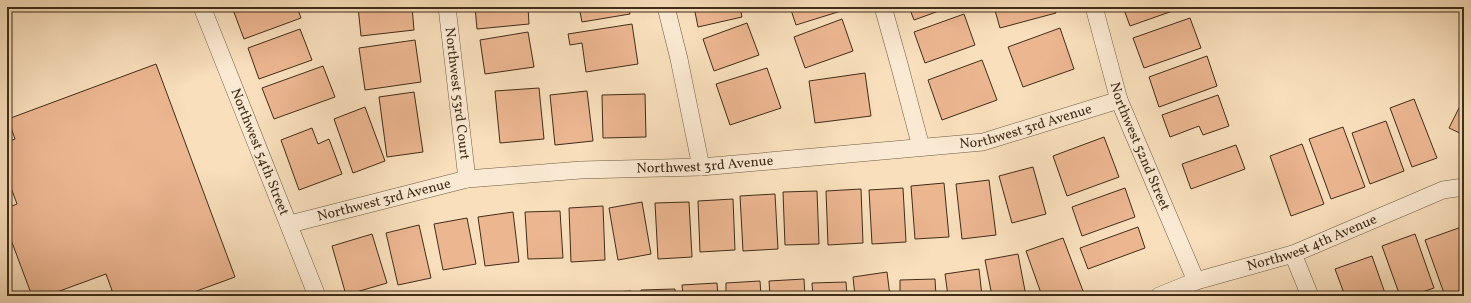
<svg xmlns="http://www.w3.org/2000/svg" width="1471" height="303" font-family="Vollkorn,serif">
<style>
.building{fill:#ecb691;stroke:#402d19}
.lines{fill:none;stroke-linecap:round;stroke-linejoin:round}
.minor-casing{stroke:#6e5a42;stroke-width:18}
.minor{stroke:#fbead3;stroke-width:17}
.labels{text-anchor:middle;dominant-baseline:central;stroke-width:3;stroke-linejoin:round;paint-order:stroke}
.street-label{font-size:14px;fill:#402d19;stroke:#fbead3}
</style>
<rect width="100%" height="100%" fill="#f9dfbc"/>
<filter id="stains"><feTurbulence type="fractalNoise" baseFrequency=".005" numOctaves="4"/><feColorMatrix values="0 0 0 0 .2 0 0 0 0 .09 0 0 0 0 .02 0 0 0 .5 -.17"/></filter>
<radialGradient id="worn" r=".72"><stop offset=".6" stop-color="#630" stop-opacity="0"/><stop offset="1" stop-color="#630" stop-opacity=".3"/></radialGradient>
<!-- building -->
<path class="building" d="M 232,7 L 297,7 L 301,18 L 244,39 Z
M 358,7 L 412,7 L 414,30 L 361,36 Z
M 475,7 L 528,7 L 529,24 L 477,29 Z
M 579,7 L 629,7 L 630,14 L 582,22 Z
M 694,7 L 740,7 L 742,17 L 698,27 Z
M 790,7 L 840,7 L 841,11 L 796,25 Z
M 909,7 L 950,7 L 914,20 Z
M 994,7 L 1054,7 L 1056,13 L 1000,28 Z
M 1123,7 L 1181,7 L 1181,8 L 1130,26 Z
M 964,14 L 975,45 L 925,63 L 914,32 Z
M 1190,18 L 1201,48 L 1144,68 L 1133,38 Z
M 842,19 L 853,51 L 805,68 L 794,37 Z
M 747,23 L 759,55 L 714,71 L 703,39 Z
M 632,24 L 638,64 L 586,72 L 582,43 L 570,45 L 568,34 Z
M 1060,28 L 1074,69 L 1023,87 L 1008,47 Z
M 300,29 L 312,60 L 259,79 L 248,48 Z
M 528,32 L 534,67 L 485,74 L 480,40 Z
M 415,40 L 421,82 L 365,90 L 359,48 Z
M 1207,56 L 1217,86 L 1159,107 L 1149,77 Z
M 982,60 L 997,100 L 942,120 L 928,80 Z
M 156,64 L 235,277 L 183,296 L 114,296 L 106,274 L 46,296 L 32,296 L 7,229 L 7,208 L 17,204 L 7,177 L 7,142 L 15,139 L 8,119 Z
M 323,66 L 335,97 L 274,119 L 262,88 Z
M 767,68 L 781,108 L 730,125 L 716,84 Z
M 865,73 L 871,116 L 815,123 L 809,81 Z
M 539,88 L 544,139 L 500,143 L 495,91 Z
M 587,91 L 593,141 L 555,145 L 550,95 Z
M 414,92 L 423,152 L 387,157 L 379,97 Z
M 645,94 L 646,137 L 603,138 L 602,95 Z
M 1218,95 L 1229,126 L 1203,135 L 1199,126 L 1170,137 L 1162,115 Z
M 1464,98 L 1464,135 L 1449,128 Z
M 1414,99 L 1437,158 L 1412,167 L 1390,108 Z
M 365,107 L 385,161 L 353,173 L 334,119 Z
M 1386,121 L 1404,171 L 1370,184 L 1352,133 Z
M 1343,127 L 1365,187 L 1331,199 L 1309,139 Z
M 312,128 L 318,144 L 329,139 L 342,174 L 299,190 L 281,140 Z
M 1104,137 L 1119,177 L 1067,196 L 1053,156 Z
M 1302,144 L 1324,204 L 1291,216 L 1270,156 Z
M 1236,145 L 1245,169 L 1191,189 L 1182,164 Z
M 1033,167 L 1046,214 L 1012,223 L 999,176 Z
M 989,180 L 996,235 L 962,239 L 956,184 Z
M 944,183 L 949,237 L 915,239 L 911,186 Z
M 903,188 L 906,242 L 872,244 L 869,190 Z
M 1125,188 L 1135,217 L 1082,236 L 1072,207 Z
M 861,189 L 863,243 L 828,245 L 826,191 Z
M 817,191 L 819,244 L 785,245 L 783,192 Z
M 775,194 L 778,249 L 743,251 L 740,196 Z
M 733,199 L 735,250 L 700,252 L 698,201 Z
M 642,202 L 651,254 L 618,260 L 609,208 Z
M 689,202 L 692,257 L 658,259 L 655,203 Z
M 603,206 L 605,260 L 571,262 L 569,208 Z
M 560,211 L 563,258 L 528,259 L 525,212 Z
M 513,212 L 519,262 L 485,266 L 478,217 Z
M 467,218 L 476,264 L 443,270 L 434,224 Z
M 419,225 L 431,278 L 398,285 L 386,233 Z
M 1464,226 L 1464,289 L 1445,296 L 1425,240 Z
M 1138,227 L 1145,248 L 1088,269 L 1080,248 Z
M 372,234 L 387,283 L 346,295 L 332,246 Z
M 1415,234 L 1434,288 L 1411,296 L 1400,296 L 1382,246 Z
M 1063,238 L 1083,291 L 1069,296 L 1042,296 L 1026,251 Z
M 1018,254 L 1026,296 L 992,296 L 985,260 Z
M 1372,256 L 1386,296 L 1345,296 L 1335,269 Z
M 979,269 L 982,296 L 948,296 L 945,274 Z
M 887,272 L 890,296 L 855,296 L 853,277 Z
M 804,279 L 805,296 L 770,296 L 769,281 Z
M 935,279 L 936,296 L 900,296 L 900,280 Z
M 760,281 L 761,296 L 726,296 L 726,283 Z
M 846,282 L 847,296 L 813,296 L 812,283 Z
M 717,283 L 718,296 L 683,296 L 682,285 Z
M 675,289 L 675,296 L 641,296 L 641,290 Z
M 631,291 L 631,296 L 597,296 L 597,293 Z
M 589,293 L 589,296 L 555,296 L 555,294 Z"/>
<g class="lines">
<!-- minor casing -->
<g class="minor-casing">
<g id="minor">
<path id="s1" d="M 202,7 L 317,296"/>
<path id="s2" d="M 447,7 L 467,179"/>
<path d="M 666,7 L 679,59 L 701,167"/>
<path d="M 883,7 L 899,64 L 921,147"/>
<path id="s3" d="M 1094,7 L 1119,100 L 1196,281"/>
<path id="s4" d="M 290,224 L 467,179 L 581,170 L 701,167 L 983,142 L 1119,100"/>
<path d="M 1293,254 L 1310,296"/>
<path id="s5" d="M 1159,296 L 1196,281 L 1293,254 L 1443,190 L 1464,187"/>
</g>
</g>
<!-- minor -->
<use href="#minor" class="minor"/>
</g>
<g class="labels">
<!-- street labels -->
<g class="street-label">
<text stroke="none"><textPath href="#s2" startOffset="87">Northwest 53rd Court</textPath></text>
<text stroke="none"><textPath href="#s4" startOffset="745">Northwest 3rd Avenue</textPath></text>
<text stroke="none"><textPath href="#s3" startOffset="147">Northwest 52nd Street</textPath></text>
<text stroke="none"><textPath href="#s1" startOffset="156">Northwest 54th Street</textPath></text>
<text stroke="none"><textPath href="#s4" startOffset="421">Northwest 3rd Avenue</textPath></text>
<text stroke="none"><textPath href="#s4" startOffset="97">Northwest 3rd Avenue</textPath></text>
<text stroke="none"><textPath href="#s5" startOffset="162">Northwest 4th Avenue</textPath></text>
</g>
</g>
<!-- margin -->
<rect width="1471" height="303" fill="none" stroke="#f9dfbc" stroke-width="24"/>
<rect x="8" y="8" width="1455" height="287" fill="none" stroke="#402d19" stroke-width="2"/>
<rect x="12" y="12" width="1447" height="279" fill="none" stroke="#402d19"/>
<rect width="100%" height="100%" filter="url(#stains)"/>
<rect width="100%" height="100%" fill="url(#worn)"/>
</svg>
